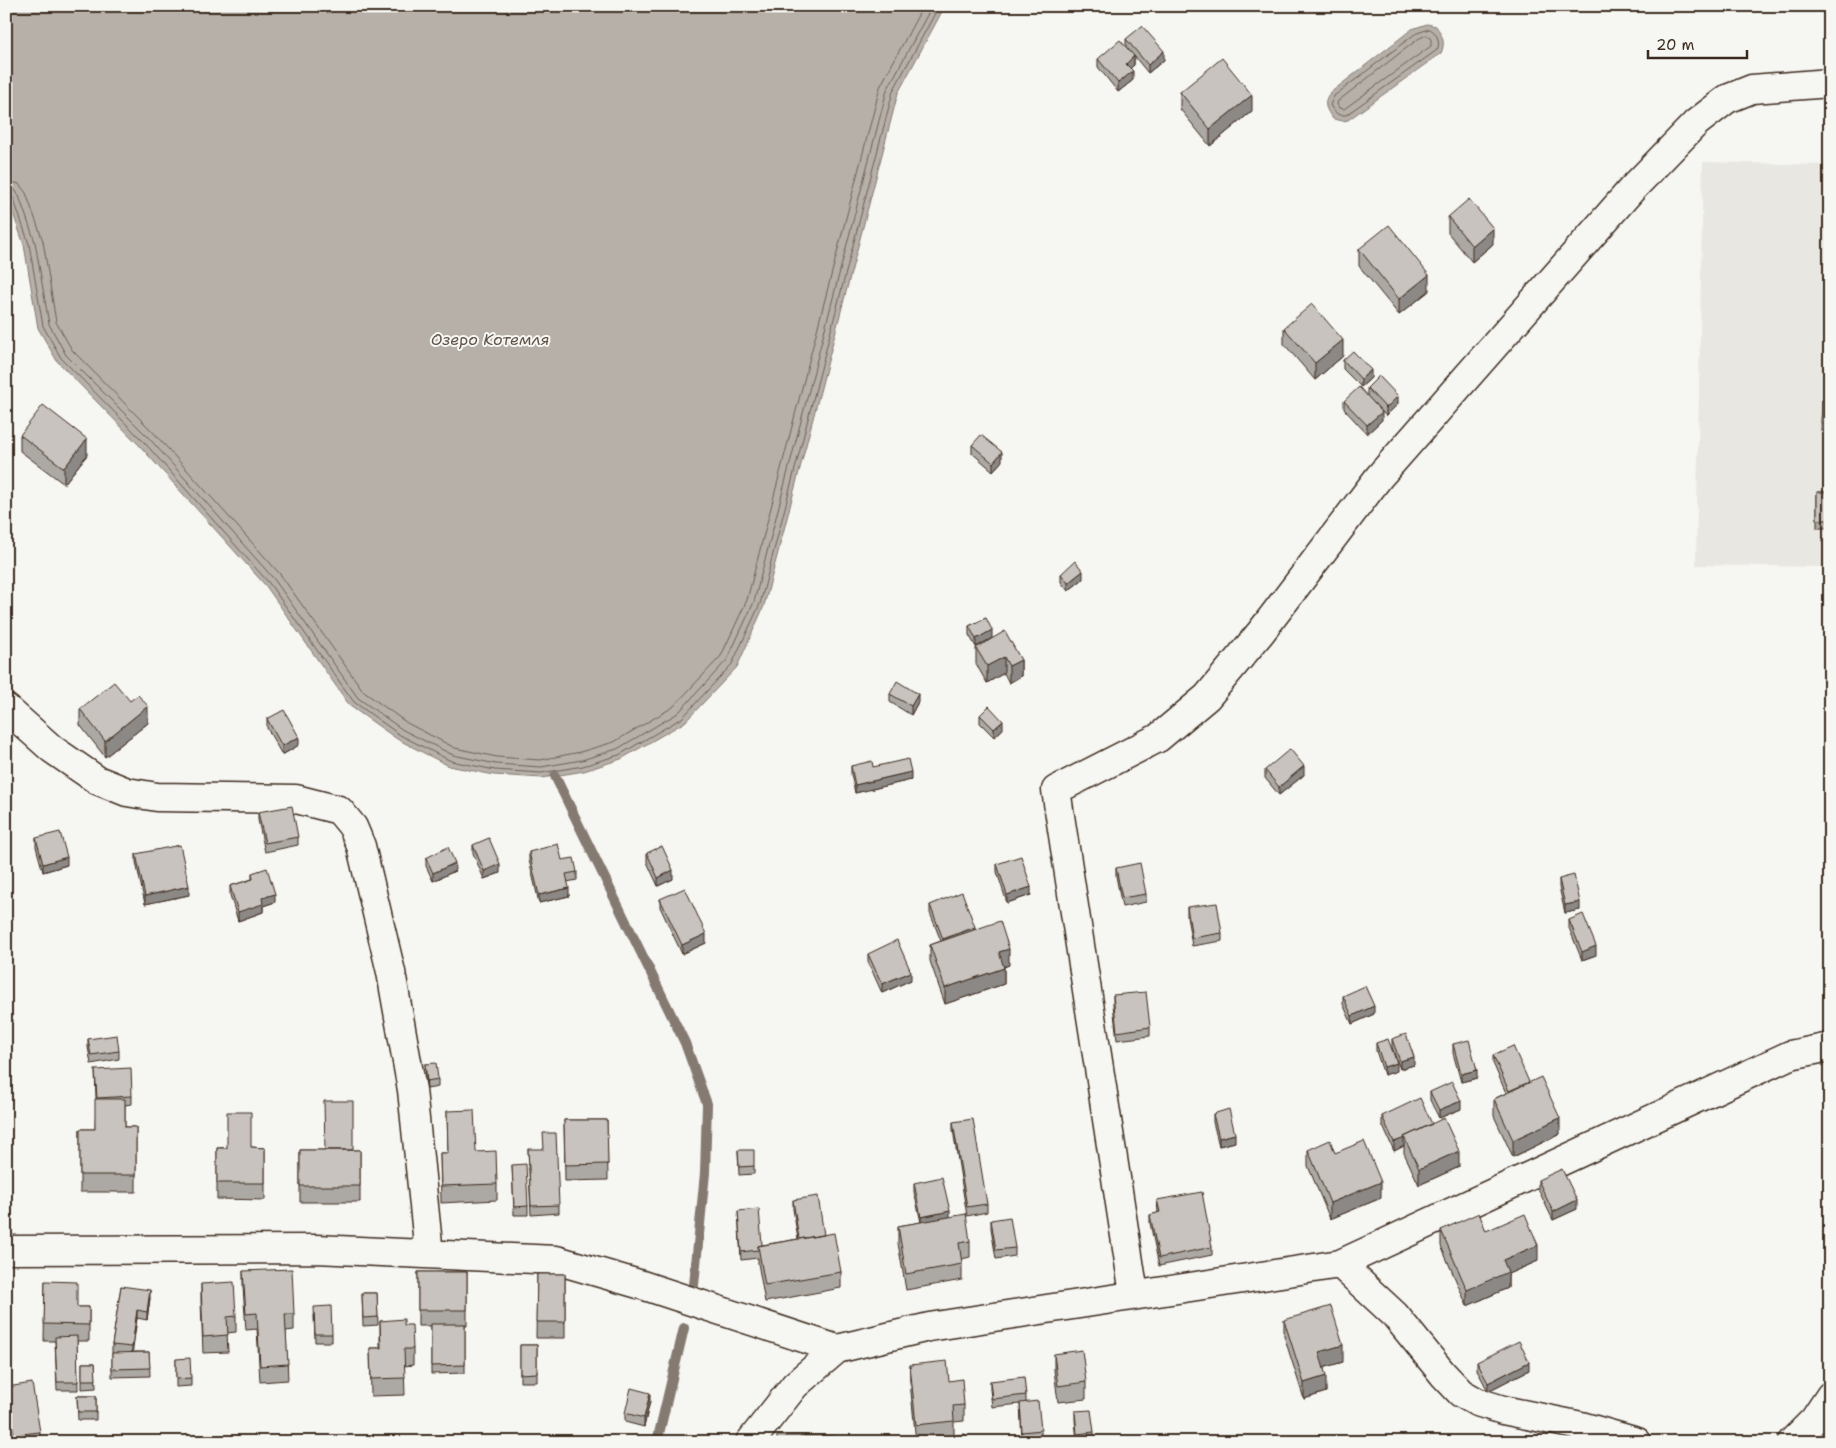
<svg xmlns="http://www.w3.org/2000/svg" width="1836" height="1448" font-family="'Shantell Sans',sans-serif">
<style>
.built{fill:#e8e7e2}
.water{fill:#b6b0a9;stroke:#857a71}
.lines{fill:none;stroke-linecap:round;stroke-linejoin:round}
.shore{stroke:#6c6056;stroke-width:1}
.stream{stroke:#857a71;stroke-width:10}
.minor-casing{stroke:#3b2a1e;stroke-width:31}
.minor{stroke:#f6f6f2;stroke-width:28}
.wall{fill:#aca8a3;stroke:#3b2a1e}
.shaded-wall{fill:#8c8885;stroke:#3b2a1e}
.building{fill:#c8c3be;stroke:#3b2a1e}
.labels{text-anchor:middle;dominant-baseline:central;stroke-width:4;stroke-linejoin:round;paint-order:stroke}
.water-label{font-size:16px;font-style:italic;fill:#605248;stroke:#f6f6f2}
</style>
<rect width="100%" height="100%" fill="#f6f6f2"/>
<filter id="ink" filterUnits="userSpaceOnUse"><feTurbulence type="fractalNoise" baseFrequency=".02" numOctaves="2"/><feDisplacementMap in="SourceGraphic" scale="10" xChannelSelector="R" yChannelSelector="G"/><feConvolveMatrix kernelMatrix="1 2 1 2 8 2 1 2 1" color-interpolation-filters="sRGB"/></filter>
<g filter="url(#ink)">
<!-- built -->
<path class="built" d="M 1703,162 L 1830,165 L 1830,567 L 1696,565 Z"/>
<!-- water -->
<path class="water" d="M 6,6 L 945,6 L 898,93 L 764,606 L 737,667 L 685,722 L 621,759 L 584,771 L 542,778 L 494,775 L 449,766 L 397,739 L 350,706 L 266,586 L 139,445 L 57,361 L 38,328 L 24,245 L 6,193 Z
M 1427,24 L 1436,26 C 1442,35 1446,42 1441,53 L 1348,120 L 1343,121 L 1333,119 C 1326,110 1322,102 1330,93 L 1412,29 Z"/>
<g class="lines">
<!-- shore -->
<path class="shore" d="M 1430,29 C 1437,33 1441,42 1437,50 L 1346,115 L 1339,115 L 1334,111 L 1330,105 L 1334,96 L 1415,34 Z
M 1427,35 L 1431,39 L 1431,46 L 1344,109 L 1339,108 L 1337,104 L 1338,101 L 1418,39 Z
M 6,180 L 19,184 L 26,193 L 43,241 L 56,322 L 72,350 L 153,432 L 280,574 L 364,692 L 407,723 L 455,748 L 497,757 L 540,760 L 580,752 L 614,742 L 673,707 L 721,656 L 747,600 L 880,87 L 923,6
M 6,188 L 15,190 L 19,196 L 35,242 L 49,324 L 66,355 L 148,437 L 274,579 L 358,698 L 403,730 L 453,755 L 496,764 L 541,767 L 582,760 L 617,749 L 678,713 L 727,660 L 754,602 L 887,90 L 932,6
M 6,194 L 13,197 L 29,244 L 43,326 L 61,358 L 143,441 L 269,583 L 354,702 L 400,735 L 451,761 L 495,770 L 541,773 L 583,766 L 619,755 L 682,718 L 732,664 L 760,604 L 893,91 L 939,6"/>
<!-- stream -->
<path class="stream" d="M 555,776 L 685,1043 L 707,1104 L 705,1173 L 694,1285
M 657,1442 L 684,1328"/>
<!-- minor casing -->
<g class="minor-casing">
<path id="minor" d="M 6,708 L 52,749 L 97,780 L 127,792 L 157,797 L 296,799 L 339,810 L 353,827 L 361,846 L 391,972 L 412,1090 L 429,1254
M 6,1250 L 316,1249 L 556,1260 L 642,1285 L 837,1349
M 1340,1264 L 1395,1315 L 1443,1374 L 1461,1393 L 1477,1402 L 1503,1410 L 1581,1426 L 1637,1442
M 1134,1294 L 1056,790 L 1158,738 L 1207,697 L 1261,632 L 1379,477 L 1632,189 L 1696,123 L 1727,99 L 1752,89 L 1830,83
M 750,1442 L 795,1385 L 837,1349 L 929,1327 L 1340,1264 L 1790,1055 L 1830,1047
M 1792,1442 L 1814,1420 L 1830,1396"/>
</g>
<!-- minor -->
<use href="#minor" class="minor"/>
</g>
<!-- wall -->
<path class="wall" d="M 1126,39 L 1164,60 L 1148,73 L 1134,56 L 1134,65 L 1130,68 L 1133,80 L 1118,92 L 1098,67 L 1098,59 L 1126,47 Z
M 1180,92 L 1252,111 L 1210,146 L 1180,109 Z
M 1448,217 L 1493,244 L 1472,262 L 1448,233 Z
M 1359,249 L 1429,291 L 1399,315 L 1359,266 Z
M 1828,295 L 1830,295 L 1830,330 L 1828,330 Z
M 1284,328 L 1343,356 L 1315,380 L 1284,344 Z
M 1343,360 L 1371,378 L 1361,387 L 1343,369 Z
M 1367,388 L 1398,404 L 1386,416 L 1371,400 L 1382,420 L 1367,434 L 1344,409 L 1344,401 L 1367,396 Z
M 1822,400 L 1830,400 L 1830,431 L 1821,431 Z
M 20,435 L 87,455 L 64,484 L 20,451 Z
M 972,445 L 1002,461 L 993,471 L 972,453 Z
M 1817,492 L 1830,492 L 1830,528 L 1817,528 Z
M 1061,574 L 1083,579 L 1068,591 L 1061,582 Z
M 986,618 L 976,647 L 969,635 L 969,626 Z
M 976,648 L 1021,660 L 1021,676 L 1009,683 L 1004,673 L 987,683 L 976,664 Z
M 890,694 L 918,702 L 911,715 L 890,702 Z
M 80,709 L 148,723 L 105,757 L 80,725 Z
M 980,715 L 1003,729 L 994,737 L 980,723 Z
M 267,719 L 299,745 L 282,755 L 267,728 Z
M 851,766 L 873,767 L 911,780 L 855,793 L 851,774 Z
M 1265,770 L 1304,775 L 1279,795 L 1265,778 Z
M 258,812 L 298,837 L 298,845 L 265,852 L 258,820 Z
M 36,838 L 67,865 L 43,872 L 36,847 Z
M 473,845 L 500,873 L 484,879 L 473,853 Z
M 529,852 L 562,860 L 577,872 L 577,880 L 567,882 L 569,896 L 539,903 L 529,860 Z
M 647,853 L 673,879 L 658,886 L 647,862 Z
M 136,854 L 189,895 L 145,904 L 136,862 Z
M 426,858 L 455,871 L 433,881 L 426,866 Z
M 997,864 L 1031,895 L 1007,903 L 997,872 Z
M 1116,868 L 1146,894 L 1146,902 L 1122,907 L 1116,876 Z
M 252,873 L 275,902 L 263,906 L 263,912 L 238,921 L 230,895 L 230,886 L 252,879 Z
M 1559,879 L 1580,910 L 1565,913 L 1559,887 Z
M 660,899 L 706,943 L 682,954 L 660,907 Z
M 930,905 L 975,930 L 1009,965 L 1004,967 L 1004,984 L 945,1004 L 930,961 L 930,945 L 941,941 L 930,913 Z
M 1187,907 L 1222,933 L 1222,941 L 1192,946 L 1187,916 Z
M 1569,920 L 1596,955 L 1582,960 L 1569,928 Z
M 868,954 L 911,980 L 882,993 L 868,962 Z
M 1113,995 L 1150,1027 L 1150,1036 L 1117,1040 L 1113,1004 Z
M 1343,996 L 1374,1014 L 1352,1024 L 1343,1004 Z
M 88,1039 L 119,1051 L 119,1059 L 91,1064 L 88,1047 Z
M 1392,1039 L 1414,1065 L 1400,1069 L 1392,1047 Z
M 1376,1043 L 1397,1071 L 1384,1075 L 1376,1051 Z
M 1453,1044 L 1477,1078 L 1461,1082 L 1453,1053 Z
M 1493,1055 L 1529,1082 L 1560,1134 L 1513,1157 L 1494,1116 L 1494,1099 L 1506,1093 L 1493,1063 Z
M 425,1064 L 438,1079 L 438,1087 L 427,1089 Z
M 95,1070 L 132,1096 L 132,1104 L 125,1105 L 125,1127 L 136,1127 L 136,1192 L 80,1192 L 80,1129 L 95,1129 L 96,1099 Z
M 1430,1092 L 1461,1109 L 1439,1118 L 1430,1100 Z
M 447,1111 L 497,1184 L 497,1200 L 441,1203 L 440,1153 L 448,1153 Z
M 1213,1114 L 1235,1142 L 1219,1146 L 1213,1122 Z
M 1382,1116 L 1432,1124 L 1459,1167 L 1419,1185 L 1404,1153 L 1404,1146 L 1394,1151 L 1382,1124 Z
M 564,1120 L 607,1120 L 608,1180 L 565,1181 Z
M 953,1122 L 987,1204 L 987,1212 L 967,1216 L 953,1130 Z
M 251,1147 L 265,1148 L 265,1200 L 217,1199 L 217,1148 Z
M 528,1149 L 559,1205 L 559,1213 L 531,1215 Z
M 300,1150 L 360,1150 L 360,1202 L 300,1202 Z
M 738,1150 L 754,1166 L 754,1174 L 739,1175 Z
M 1308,1150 L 1335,1153 L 1381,1198 L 1330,1219 L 1308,1166 Z
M 512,1165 L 528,1206 L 528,1215 L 514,1215 Z
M 1538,1180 L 1577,1209 L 1553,1220 L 1538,1189 Z
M 914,1183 L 950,1217 L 970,1241 L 970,1257 L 962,1259 L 962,1280 L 906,1290 L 898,1243 L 898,1226 L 921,1222 L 914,1192 Z
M 793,1200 L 824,1235 L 841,1272 L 841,1288 L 765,1302 L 758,1263 L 758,1258 L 741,1260 L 738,1211 L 762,1245 L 798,1239 L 793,1209 Z
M 1157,1200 L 1212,1247 L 1212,1255 L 1159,1266 L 1150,1223 L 1150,1215 L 1158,1213 Z
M 991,1220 L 1015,1248 L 1015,1256 L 996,1259 L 991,1228 Z
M 1441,1230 L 1486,1231 L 1538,1261 L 1508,1274 L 1508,1288 L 1467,1306 L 1441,1246 Z
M 243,1271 L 294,1314 L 294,1330 L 286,1331 L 288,1380 L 260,1382 L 257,1329 L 246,1330 L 243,1287 Z
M 418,1272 L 467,1272 L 467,1326 L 465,1326 L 465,1373 L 431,1374 L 431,1326 L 418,1326 Z
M 537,1274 L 565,1274 L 565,1338 L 536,1338 Z
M 45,1281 L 77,1307 L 89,1307 L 89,1341 L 77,1341 L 78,1390 L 57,1390 L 55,1341 L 44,1341 Z
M 201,1284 L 236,1316 L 236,1332 L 227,1333 L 228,1352 L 203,1353 L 201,1301 Z
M 121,1286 L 150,1298 L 147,1320 L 137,1318 L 132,1352 L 149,1352 L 150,1376 L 112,1377 L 112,1345 Z
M 362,1293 L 377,1293 L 378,1325 L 363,1326 Z
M 314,1315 L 332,1334 L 332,1342 L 315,1342 Z
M 1284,1320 L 1343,1362 L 1324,1367 L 1326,1392 L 1304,1399 L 1284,1336 Z
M 380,1321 L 404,1325 L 413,1349 L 413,1365 L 404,1366 L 405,1395 L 371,1396 L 370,1348 L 380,1348 Z
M 520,1345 L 537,1345 L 537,1382 L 520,1382 Z
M 1054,1354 L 1086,1382 L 1086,1399 L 1058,1402 L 1054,1370 Z
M 176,1359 L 191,1378 L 191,1386 L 176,1387 Z
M 1477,1362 L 1529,1370 L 1488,1391 L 1477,1370 Z
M 82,1363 L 95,1363 L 96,1388 L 82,1389 Z
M 910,1365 L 949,1381 L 964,1405 L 964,1421 L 954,1422 L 954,1436 L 966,1442 L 940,1442 L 940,1439 L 916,1442 L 910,1382 Z
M 990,1381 L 1026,1395 L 1026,1402 L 1041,1430 L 1041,1438 L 1022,1440 L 1020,1404 L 992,1407 L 990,1389 Z
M 7,1387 L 40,1432 L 40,1440 L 27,1442 L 14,1442 L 7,1395 Z
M 77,1396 L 96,1396 L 96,1420 L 78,1420 Z
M 650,1401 L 644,1427 L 625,1422 L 625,1413 Z
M 1075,1411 L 1094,1432 L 1094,1440 L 1077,1442 L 1075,1420 Z"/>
<!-- shaded-wall -->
<path class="shaded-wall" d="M 1164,51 L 1164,60 L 1148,73 L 1148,65 Z
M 1134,56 L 1134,65 L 1126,72 L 1126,64 Z
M 1133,71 L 1133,80 L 1118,92 L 1118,83 Z
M 1252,95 L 1252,111 L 1210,146 L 1210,129 Z
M 1493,228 L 1493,244 L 1472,262 L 1472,246 Z
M 1429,275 L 1429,291 L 1399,315 L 1399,299 Z
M 1343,340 L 1343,356 L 1315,380 L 1315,363 Z
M 1371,370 L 1371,378 L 1361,387 L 1361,379 Z
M 1398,396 L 1398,404 L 1386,416 L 1386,408 Z
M 1382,412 L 1382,420 L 1367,434 L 1367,425 Z
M 87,439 L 87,455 L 64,484 L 64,468 Z
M 1002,452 L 1002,461 L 993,471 L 993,463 Z
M 1083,571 L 1083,579 L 1068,591 L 1068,583 Z
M 992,630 L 992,638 L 976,647 L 976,639 Z
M 1004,657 L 1004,673 L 987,683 L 987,666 Z
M 1021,660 L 1021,676 L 1009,683 L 1009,666 Z
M 918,694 L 918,702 L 911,715 L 911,706 Z
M 148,706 L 148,723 L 105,757 L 105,741 Z
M 1003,721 L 1003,729 L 994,737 L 994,729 Z
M 299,737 L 299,745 L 282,755 L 282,746 Z
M 1304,766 L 1304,775 L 1279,795 L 1279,787 Z
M 911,772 L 911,780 L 855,793 L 855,785 Z
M 67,857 L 67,865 L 43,872 L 43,864 Z
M 455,863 L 455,871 L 433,881 L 433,873 Z
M 500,864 L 500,873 L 484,879 L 484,871 Z
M 673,870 L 673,879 L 658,886 L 658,878 Z
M 189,886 L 189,895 L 145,904 L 145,896 Z
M 1031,887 L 1031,895 L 1007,903 L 1007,895 Z
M 569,888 L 569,896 L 539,903 L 539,895 Z
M 275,894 L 275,902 L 263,906 L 263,912 L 238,921 L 238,912 L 262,898 Z
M 1580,902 L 1580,910 L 1565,913 L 1565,905 Z
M 975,927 L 975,935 L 943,948 L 943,939 Z
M 706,934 L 706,943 L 682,954 L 682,945 Z
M 1596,946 L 1596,955 L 1582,960 L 1582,952 Z
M 1009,949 L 1009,965 L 999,968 L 999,952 Z
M 1004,968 L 1004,984 L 945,1004 L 945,988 Z
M 911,972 L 911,980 L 882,993 L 882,984 Z
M 1374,1006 L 1374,1014 L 1352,1024 L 1352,1016 Z
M 1414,1057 L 1414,1065 L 1400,1069 L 1400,1061 Z
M 1397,1063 L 1397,1071 L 1384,1075 L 1384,1067 Z
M 1477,1070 L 1477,1078 L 1461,1082 L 1461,1074 Z
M 1461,1101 L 1461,1109 L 1439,1118 L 1439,1110 Z
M 1560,1118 L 1560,1134 L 1513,1157 L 1513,1140 Z
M 1235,1134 L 1235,1142 L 1219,1146 L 1219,1138 Z
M 1404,1138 L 1404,1146 L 1394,1151 L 1394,1142 Z
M 1459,1151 L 1459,1167 L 1419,1185 L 1419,1169 Z
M 1381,1182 L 1381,1198 L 1330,1219 L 1330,1203 Z
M 1577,1200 L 1577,1209 L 1553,1220 L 1553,1212 Z
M 950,1211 L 950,1219 L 921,1225 L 921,1217 Z
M 1538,1245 L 1538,1261 L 1508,1274 L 1508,1288 L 1467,1306 L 1467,1290 L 1503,1260 Z
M 150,1290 L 150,1298 L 147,1320 L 147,1312 Z
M 137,1310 L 137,1318 L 132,1356 L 132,1347 Z
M 1343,1345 L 1343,1362 L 1319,1369 L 1319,1352 Z
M 1529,1362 L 1529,1370 L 1488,1391 L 1488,1383 Z
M 1326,1376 L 1326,1392 L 1304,1399 L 1304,1383 Z
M 650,1393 L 650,1401 L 644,1427 L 644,1418 Z"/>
<!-- building -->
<path class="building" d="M 1142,26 L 1164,51 L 1148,65 L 1126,39 Z
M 1120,40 L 1134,56 L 1126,64 L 1133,71 L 1118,83 L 1098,59 Z
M 1222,58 L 1252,95 L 1210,129 L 1180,92 Z
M 1469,199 L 1493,228 L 1472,246 L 1448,217 Z
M 1389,225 L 1429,275 L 1399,299 L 1359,249 Z
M 1828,295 L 1830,295 L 1830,321 L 1828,321 Z
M 1312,304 L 1343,340 L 1315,363 L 1284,328 Z
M 1353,351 L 1371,370 L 1361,379 L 1343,360 Z
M 1379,376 L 1398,396 L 1386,408 L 1367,388 Z
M 1359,387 L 1382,412 L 1367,425 L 1344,401 Z
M 1822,400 L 1830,400 L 1830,423 L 1821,423 Z
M 43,405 L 87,439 L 64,468 L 20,435 Z
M 981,435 L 1002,452 L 993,463 L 972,445 Z
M 1817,492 L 1830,492 L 1830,520 L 1817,520 Z
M 1075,561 L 1083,571 L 1068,583 L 1061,574 Z
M 986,618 L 992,630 L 976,639 L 969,626 Z
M 1005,631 L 1021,660 L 1009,666 L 1004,657 L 987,666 L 976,648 Z
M 897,681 L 918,694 L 911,706 L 890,694 Z
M 114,682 L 130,701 L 138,695 L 148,706 L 105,741 L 80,709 Z
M 989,706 L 1003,721 L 994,729 L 980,715 Z
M 284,710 L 299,737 L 282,746 L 267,719 Z
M 1290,749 L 1304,766 L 1279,787 L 1265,770 Z
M 908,759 L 911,772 L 855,785 L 851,766 L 872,761 L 873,767 Z
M 292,806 L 298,837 L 265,843 L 258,812 Z
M 60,832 L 67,857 L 43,864 L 36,838 Z
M 489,838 L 500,864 L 484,871 L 473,845 Z
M 558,844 L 562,860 L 574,858 L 577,872 L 566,874 L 569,888 L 539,895 L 529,852 Z
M 180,845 L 189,886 L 145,896 L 136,854 Z
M 662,846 L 673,870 L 658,878 L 647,853 Z
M 448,847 L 455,863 L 433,873 L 426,858 Z
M 1021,856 L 1031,887 L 1007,895 L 997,864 Z
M 1140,863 L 1146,894 L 1122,898 L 1116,868 Z
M 267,868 L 275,894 L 262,898 L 263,904 L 238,912 L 230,886 L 253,879 L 252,873 Z
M 1574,875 L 1580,902 L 1565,905 L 1559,879 Z
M 685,888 L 706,934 L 682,945 L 660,899 Z
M 962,892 L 975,927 L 943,939 L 930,905 Z
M 1217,903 L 1222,933 L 1192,938 L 1187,907 Z
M 1583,914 L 1596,946 L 1582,952 L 1569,920 Z
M 1000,921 L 1009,949 L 999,952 L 1004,968 L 945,988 L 930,945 Z
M 897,940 L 911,972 L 882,984 L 868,954 Z
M 1365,986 L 1374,1006 L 1352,1016 L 1343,996 Z
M 1146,992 L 1150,1027 L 1117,1032 L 1113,995 Z
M 1406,1034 L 1414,1057 L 1400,1061 L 1392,1039 Z
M 117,1035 L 119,1051 L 91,1055 L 88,1039 Z
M 1388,1039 L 1397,1063 L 1384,1067 L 1376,1043 Z
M 1469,1040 L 1477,1070 L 1461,1074 L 1453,1044 Z
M 1513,1046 L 1529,1082 L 1509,1091 L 1493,1055 Z
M 436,1063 L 438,1079 L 427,1081 L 425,1064 Z
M 131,1068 L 132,1096 L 97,1098 L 95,1070 Z
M 1541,1077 L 1560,1118 L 1513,1140 L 1494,1099 Z
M 1452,1082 L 1461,1101 L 1439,1110 L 1430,1092 Z
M 1420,1098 L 1432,1124 L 1404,1137 L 1405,1138 L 1394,1142 L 1382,1116 Z
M 95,1099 L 125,1099 L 125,1127 L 136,1127 L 136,1175 L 80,1175 L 80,1129 L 95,1129 Z
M 324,1101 L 353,1101 L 353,1150 L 325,1150 Z
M 1229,1109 L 1235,1134 L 1219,1138 L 1213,1114 Z
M 474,1110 L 476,1152 L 496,1151 L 497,1184 L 441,1186 L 440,1153 L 448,1153 L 447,1111 Z
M 227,1112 L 251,1112 L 251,1147 L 265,1148 L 265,1183 L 217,1183 L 217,1148 L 227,1148 Z
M 1444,1118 L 1459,1151 L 1419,1169 L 1404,1137 Z
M 973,1119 L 987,1204 L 967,1207 L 953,1122 Z
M 564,1120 L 607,1120 L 608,1164 L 565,1165 Z
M 543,1133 L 556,1133 L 559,1205 L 531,1206 L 528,1149 L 544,1149 Z
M 1330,1140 L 1335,1153 L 1364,1141 L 1381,1182 L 1330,1203 L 1308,1150 Z
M 300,1150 L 360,1150 L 360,1186 L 300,1186 Z
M 738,1150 L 754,1150 L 754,1166 L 739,1167 Z
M 526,1164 L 528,1206 L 514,1207 L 512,1165 Z
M 1562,1169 L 1577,1200 L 1553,1212 L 1538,1180 Z
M 942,1177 L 950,1211 L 921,1217 L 914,1183 Z
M 1202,1192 L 1212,1247 L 1159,1258 L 1150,1215 L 1160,1212 L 1157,1200 Z
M 818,1196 L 824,1235 L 799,1239 L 793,1200 Z
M 759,1209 L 762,1245 L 758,1246 L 758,1250 L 741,1252 L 738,1211 Z
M 1479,1213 L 1486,1231 L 1525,1214 L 1538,1245 L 1503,1260 L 1508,1272 L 1467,1290 L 1441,1230 Z
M 966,1214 L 970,1241 L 959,1243 L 962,1264 L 906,1274 L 898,1226 Z
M 1010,1217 L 1015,1248 L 996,1250 L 991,1220 Z
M 834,1233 L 841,1272 L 765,1285 L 758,1246 Z
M 292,1269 L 294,1314 L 285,1314 L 288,1364 L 260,1366 L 257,1313 L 246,1314 L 243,1271 Z
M 418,1272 L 467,1272 L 467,1310 L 418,1310 Z
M 537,1274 L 565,1274 L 565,1322 L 536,1322 Z
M 45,1281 L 77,1282 L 77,1307 L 89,1307 L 89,1325 L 44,1324 Z
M 234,1282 L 236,1316 L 227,1317 L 228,1335 L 203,1337 L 201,1284 Z
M 121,1286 L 150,1290 L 147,1312 L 137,1310 L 132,1347 L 112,1345 Z
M 362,1293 L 377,1293 L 378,1317 L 363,1318 Z
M 331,1306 L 332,1334 L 315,1334 L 314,1307 Z
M 1331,1306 L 1343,1345 L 1319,1352 L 1326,1376 L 1304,1383 L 1284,1320 Z
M 404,1319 L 404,1325 L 412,1325 L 413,1349 L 404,1349 L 405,1378 L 371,1379 L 370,1348 L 381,1348 L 380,1321 Z
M 431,1324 L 465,1324 L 465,1365 L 431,1366 Z
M 77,1336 L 78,1382 L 57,1382 L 55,1337 Z
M 1519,1341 L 1529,1362 L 1488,1383 L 1477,1362 Z
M 520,1345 L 537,1345 L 537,1373 L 520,1374 Z
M 1082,1350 L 1086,1382 L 1058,1386 L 1054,1354 Z
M 149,1352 L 150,1368 L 112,1369 L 112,1353 Z
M 190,1358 L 191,1378 L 176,1379 L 176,1359 Z
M 947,1361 L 949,1381 L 962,1379 L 964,1405 L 953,1406 L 954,1421 L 916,1425 L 910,1365 Z
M 82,1363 L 95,1363 L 96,1380 L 82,1380 Z
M 1024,1377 L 1026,1395 L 992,1399 L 990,1381 Z
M 32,1383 L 40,1432 L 14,1435 L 7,1387 Z
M 631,1388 L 650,1393 L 644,1418 L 625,1413 Z
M 77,1396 L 96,1396 L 96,1412 L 78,1412 Z
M 1038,1401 L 1041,1430 L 1022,1432 L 1020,1403 Z
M 1091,1410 L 1094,1432 L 1077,1434 L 1075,1411 Z
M 965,1434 L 966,1442 L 941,1442 L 940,1438 Z
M 777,1436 L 834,1436 L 834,1442 L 777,1442 Z
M 1021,1438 L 1021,1442 L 1004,1442 L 1004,1439 Z
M 92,1440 L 92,1442 L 74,1442 L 74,1441 Z"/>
</g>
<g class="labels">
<!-- water labels -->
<g class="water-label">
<text x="490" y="339">Озеро Котемля</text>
</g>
</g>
<!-- margin -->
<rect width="1836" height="1448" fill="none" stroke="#f6f6f2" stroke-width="25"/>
<rect x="12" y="12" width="1811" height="1423" fill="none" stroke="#3b2a1e" stroke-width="2" filter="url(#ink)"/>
<!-- scale -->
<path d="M1648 50v8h99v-8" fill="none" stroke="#3b2a1e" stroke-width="2.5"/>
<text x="1656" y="50" font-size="15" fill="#3b2a1e" stroke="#f6f6f2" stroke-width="4" paint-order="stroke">20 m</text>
</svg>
